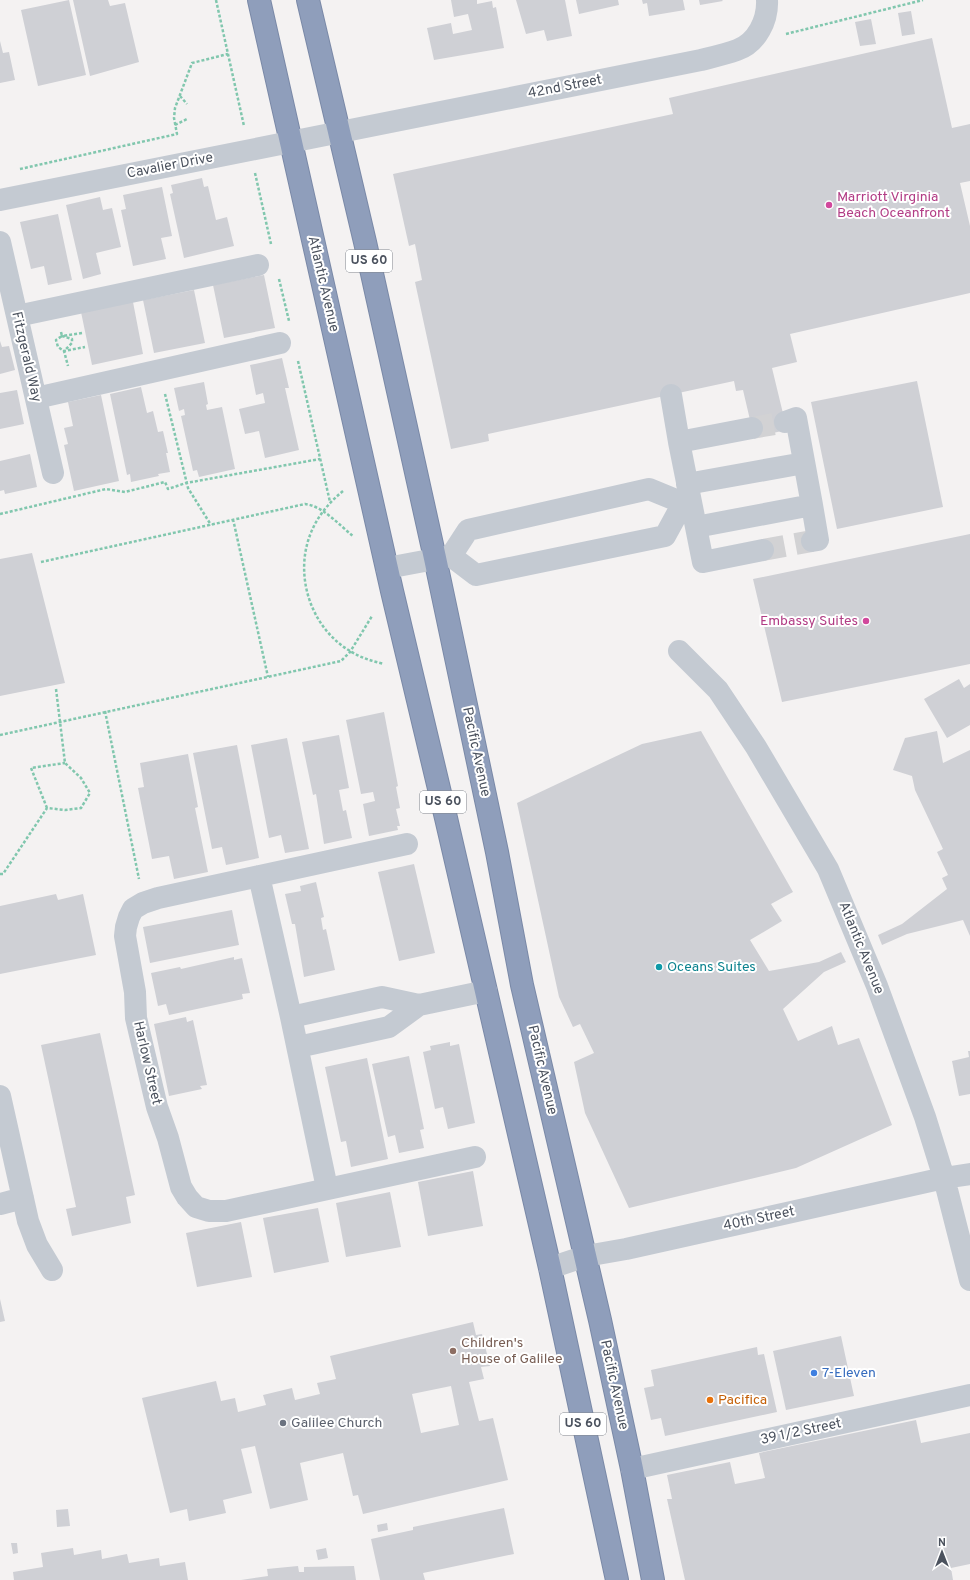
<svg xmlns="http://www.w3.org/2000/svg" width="970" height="1580" font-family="Overpass,sans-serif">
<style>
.building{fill:#cfd0d5;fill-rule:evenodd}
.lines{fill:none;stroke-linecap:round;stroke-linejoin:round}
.minor-tunnel{stroke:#d2d2d4;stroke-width:22;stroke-dasharray:22 11;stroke-linecap:butt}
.highway-casing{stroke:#7a89a7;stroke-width:24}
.path{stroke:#81c7ae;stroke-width:2.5;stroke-dasharray:3 2;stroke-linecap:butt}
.minor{stroke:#c4cad2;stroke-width:22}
.highway{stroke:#8f9ebb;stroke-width:22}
.hotel-dot{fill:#d1479c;stroke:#fff;stroke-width:1.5}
.culture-dot{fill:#0f9aa8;stroke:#fff;stroke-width:1.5}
.education-dot{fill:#8d6e63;stroke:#fff;stroke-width:1.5}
.shop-dot{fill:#3f7fe0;stroke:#fff;stroke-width:1.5}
.food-dot{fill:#e8710a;stroke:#fff;stroke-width:1.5}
.worship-dot{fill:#6b7280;stroke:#fff;stroke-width:1.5}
.labels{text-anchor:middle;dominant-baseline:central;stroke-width:4;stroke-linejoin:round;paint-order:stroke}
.shield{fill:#fff;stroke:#81868e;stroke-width:1}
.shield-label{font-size:13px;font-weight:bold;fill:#4b525e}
.street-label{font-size:14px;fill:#4b525e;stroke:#fff}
.hotel-label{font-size:14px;fill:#b23c85;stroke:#fff;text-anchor:start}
.culture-label{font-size:14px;fill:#0d838f;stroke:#fff;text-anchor:start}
.education-label{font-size:14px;fill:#785e54;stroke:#fff;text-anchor:start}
.shop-label{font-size:14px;fill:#366cbe;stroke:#fff;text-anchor:start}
.food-label{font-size:14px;fill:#c56008;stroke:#fff;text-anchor:start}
.worship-label{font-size:14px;fill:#5b616d;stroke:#fff;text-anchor:start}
</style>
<rect width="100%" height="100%" fill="#f4f2f2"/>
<!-- building -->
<path class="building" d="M 69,0 L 86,75 L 38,86 L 21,10 Z
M 73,0 L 108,0 L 110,6 L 125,3 L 139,62 L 90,76 Z
M 451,0 L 477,0 L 477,4 L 492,1 L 493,8 L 496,7 L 504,48 L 434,60 L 427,28 L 451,23 L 453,34 L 472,30 L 468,14 L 454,17 Z
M 516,0 L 565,0 L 572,36 L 547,41 L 544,30 L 526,34 Z
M 576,0 L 618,0 L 619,5 L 579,14 Z
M 642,0 L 683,0 L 685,10 L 649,16 L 647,3 L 643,4 Z
M 699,0 L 722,0 L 723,1 L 700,5 Z
M 911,11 L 915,34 L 902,36 L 898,13 Z
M 871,19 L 876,44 L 860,46 L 855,22 Z
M 932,38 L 952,128 L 970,124 L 970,181 L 960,183 L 970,226 L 970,293 L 790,334 L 797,362 L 772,368 L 787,430 L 754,437 L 743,390 L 736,391 L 734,381 L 488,434 L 489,441 L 451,449 L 415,282 L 422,280 L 415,244 L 409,246 L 393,174 L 673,114 L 669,98 Z
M 0,41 L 3,53 L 9,52 L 15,80 L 0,83 Z
M 202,178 L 204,187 L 208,186 L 216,220 L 227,217 L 234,246 L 184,258 L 170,194 L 173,193 L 171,185 Z
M 162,187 L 172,236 L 161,238 L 166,259 L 133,266 L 121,210 L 126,209 L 123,195 Z
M 100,197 L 103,210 L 112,208 L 121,247 L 96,253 L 101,274 L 83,279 L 66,205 Z
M 58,214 L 72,280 L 48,285 L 44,266 L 31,269 L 20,222 Z
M 264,275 L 275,328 L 224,338 L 213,285 Z
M 194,290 L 205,343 L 154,353 L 143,300 Z
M 133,302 L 143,354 L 92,365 L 81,312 Z
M 0,341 L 2,347 L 9,346 L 15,370 L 0,374 Z
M 282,358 L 289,388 L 285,388 L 299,450 L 265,458 L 259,431 L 245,434 L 239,409 L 265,403 L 263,393 L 256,395 L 250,365 Z
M 917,381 L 943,507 L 837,529 L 811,402 Z
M 204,382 L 208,404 L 206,405 L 207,410 L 222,407 L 235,469 L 199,477 L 197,470 L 193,471 L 181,416 L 185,415 L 184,409 L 179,411 L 174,388 Z
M 141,387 L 147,413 L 153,411 L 158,432 L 163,431 L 168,453 L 166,453 L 170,472 L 158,474 L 159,476 L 131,482 L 130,474 L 127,475 L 110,394 Z
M 17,390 L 24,424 L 0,429 L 0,393 Z
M 101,395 L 119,481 L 74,491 L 64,445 L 68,444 L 64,428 L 73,426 L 68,402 Z
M 30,454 L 37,487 L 5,494 L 4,490 L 0,491 L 0,461 Z
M 970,534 L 970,664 L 782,702 L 753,579 Z
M 32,553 L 65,683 L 0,696 L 0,559 Z
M 959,679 L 964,688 L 970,684 L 970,725 L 947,738 L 924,699 Z
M 384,712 L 398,786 L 396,787 L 400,808 L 396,809 L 400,826 L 397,826 L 398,830 L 369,836 L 363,804 L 375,801 L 373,792 L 361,794 L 346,720 Z
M 701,731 L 793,892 L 771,904 L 782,921 L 750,940 L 769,971 L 819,962 L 841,952 L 846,962 L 824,972 L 783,1009 L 798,1041 L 832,1026 L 838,1045 L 859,1038 L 892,1125 L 796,1168 L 629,1208 L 585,1113 L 574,1062 L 594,1053 L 580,1024 L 573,1027 L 559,997 L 517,803 L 642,744 Z
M 937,731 L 943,763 L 970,750 L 970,936 L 963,920 L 907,934 L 882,945 L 878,935 L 902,924 L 947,889 L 942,878 L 948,875 L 937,852 L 943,849 L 915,790 L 912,776 L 893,770 L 905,738 Z
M 339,735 L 349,788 L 339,790 L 343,811 L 346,810 L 352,838 L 324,844 L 316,794 L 313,795 L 302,742 Z
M 287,738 L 309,849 L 285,853 L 281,835 L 269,838 L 251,745 Z
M 237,745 L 259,858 L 226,865 L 222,847 L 212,849 L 193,753 Z
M 188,754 L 198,807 L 195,808 L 208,872 L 174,879 L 169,856 L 152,859 L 138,788 L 144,787 L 140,763 Z
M 414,864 L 435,953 L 399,961 L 378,872 Z
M 316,882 L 324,917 L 321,918 L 323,930 L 326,929 L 335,970 L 304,977 L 295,924 L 292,924 L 285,894 L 301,891 L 300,886 Z
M 56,894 L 58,900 L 83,894 L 96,955 L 0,974 L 0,906 Z
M 232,910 L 239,945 L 150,963 L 143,927 Z
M 234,957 L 234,960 L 242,958 L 250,993 L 242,994 L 243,999 L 169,1015 L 166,1004 L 158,1006 L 151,973 L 180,967 L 181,969 Z
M 186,1017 L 187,1022 L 193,1020 L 207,1085 L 200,1086 L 202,1089 L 169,1096 L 154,1024 Z
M 100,1033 L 135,1195 L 126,1197 L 131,1223 L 72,1236 L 66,1209 L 76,1207 L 41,1045 Z
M 450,1042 L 450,1046 L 459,1044 L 475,1123 L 448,1129 L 443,1107 L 435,1109 L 423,1052 L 431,1050 L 430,1046 Z
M 968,1051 L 970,1051 L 970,1094 L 959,1096 L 952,1061 L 969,1057 Z
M 409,1056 L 424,1129 L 420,1130 L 424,1148 L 399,1153 L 395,1135 L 388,1137 L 372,1064 Z
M 367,1058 L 388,1159 L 351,1167 L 346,1141 L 341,1142 L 325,1067 Z
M 473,1171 L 483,1226 L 428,1236 L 418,1182 Z
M 390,1192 L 401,1247 L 346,1257 L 336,1203 Z
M 318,1208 L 329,1262 L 274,1273 L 263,1218 Z
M 241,1222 L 252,1277 L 197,1287 L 186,1233 Z
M 0,1299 L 5,1321 L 0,1322 Z
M 473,1322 L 476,1335 L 482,1334 L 490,1366 L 481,1367 L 484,1379 L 469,1382 L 479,1421 L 493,1418 L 508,1480 L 363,1514 L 358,1495 L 353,1496 L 343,1453 L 300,1463 L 308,1500 L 270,1509 L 255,1446 L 241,1449 L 252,1493 L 223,1500 L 226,1513 L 189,1521 L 187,1509 L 170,1513 L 142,1398 L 216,1381 L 221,1401 L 235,1398 L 238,1412 L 266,1405 L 263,1395 L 292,1388 L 295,1400 L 320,1394 L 317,1383 L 336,1379 L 330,1356 ZM 451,1386 L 459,1425 L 421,1433 L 412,1394 Z
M 841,1336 L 854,1396 L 786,1410 L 773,1351 Z
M 757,1347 L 758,1355 L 764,1354 L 777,1412 L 665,1436 L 661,1418 L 651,1420 L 644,1388 L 654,1386 L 651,1370 Z
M 916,1420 L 921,1443 L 970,1433 L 970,1564 L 951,1568 L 953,1580 L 685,1580 L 667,1499 L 672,1499 L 667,1475 L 730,1462 L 735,1484 L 765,1478 L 759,1453 Z
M 504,1508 L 514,1554 L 423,1573 L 425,1580 L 380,1580 L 371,1539 L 413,1530 L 413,1527 Z
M 68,1509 L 70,1526 L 57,1527 L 56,1510 Z
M 387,1523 L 388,1530 L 378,1532 L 377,1525 Z
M 11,1543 L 17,1543 L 18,1553 L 13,1554 Z
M 73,1548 L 74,1555 L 101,1550 L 102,1559 L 127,1554 L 129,1563 L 159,1558 L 160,1566 L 185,1562 L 188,1580 L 14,1580 L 13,1572 L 43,1567 L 41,1553 Z
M 326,1548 L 328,1558 L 318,1560 L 316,1550 Z
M 298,1566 L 299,1572 L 304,1572 L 304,1567 L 354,1566 L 356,1580 L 241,1580 L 268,1576 L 267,1569 Z"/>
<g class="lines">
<!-- minor-tunnel -->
<path class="minor-tunnel" d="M 752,428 L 785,422
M 763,550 L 812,541"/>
<!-- highway casing -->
<g class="highway-casing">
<path id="highway" d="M 259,0 L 392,591 L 446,818 L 550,1268 L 617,1580
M 308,0 L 365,242 L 435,558 L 497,852 L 522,985 L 600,1320 L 632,1469 L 653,1580"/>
</g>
<!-- path -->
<path class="path" d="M 216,0 L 244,126
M 786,34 L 923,0
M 180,96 L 187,104
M 175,125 L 187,119
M 20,169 L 177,134 L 174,118 L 175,108 L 192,63 L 228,54
M 255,173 L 271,244
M 279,279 L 289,321
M 61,332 L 62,336 L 56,340 L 58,347 L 64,351 L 68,366
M 82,333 L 62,336 L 72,339 L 72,343 L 64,351 L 85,347
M 298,361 L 330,502
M 165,394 L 188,488 L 211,525
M 343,491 C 331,501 321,512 314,526 C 292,569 308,626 350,651 C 361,658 372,661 384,664
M 0,514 L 106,489 L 125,492 L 165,482 L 168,489 L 186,483 L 320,459
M 233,519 L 268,677
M 41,562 L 305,504 C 323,506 339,525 353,536
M 105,711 L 139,879
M 0,735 L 341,661 L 350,652 L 372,616
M 47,808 L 31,768 L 65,763
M 0,874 L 3,874 L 47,808 L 65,810 L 81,808 L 90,793 L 81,778 L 65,763 L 56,689"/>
<!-- minor -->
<path class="minor" d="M 0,200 L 701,60 C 713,57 726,54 737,50 C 757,43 768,20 767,0
M 0,242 L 53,473
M 17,316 L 258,265
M 671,395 L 679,442 L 703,562 L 763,550
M 36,398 L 280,343
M 679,442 L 752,428
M 687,484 L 804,463
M 812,505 L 818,540 L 812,541
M 696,527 L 812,505 L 796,418 L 785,422
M 451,556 L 476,575 L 665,536 L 683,503
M 387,568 L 451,556 L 468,530 L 649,489 L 683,503 L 690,502
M 679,651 L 718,690 L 756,747 L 828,869 L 877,986 L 925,1117 L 944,1178 L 970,1280
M 407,844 L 158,898 L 143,903 L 133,909 L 129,917 L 126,927 L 125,936 L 135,992 L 136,1018 L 157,1107 L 168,1138 L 181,1187 L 187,1197 L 196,1207 L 209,1211 L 226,1211 L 475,1157
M 259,876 L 291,1017 L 327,1188
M 291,1017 L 382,997 L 419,1005
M 298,1047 L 389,1027 L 419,1005 L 486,991
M 0,1096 L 28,1221 L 37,1245 L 52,1270
M 0,1204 L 23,1198
M 550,1268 L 586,1256 L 626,1249 L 944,1178 L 970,1174
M 632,1469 L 970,1395"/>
<!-- highway -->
<use href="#highway" class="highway"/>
</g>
<!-- markers -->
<g class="hotel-dot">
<circle cx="829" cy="205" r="4"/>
<circle cx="866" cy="621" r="4"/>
</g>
<circle class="culture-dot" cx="659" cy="967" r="4"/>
<circle class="education-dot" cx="453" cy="1351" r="4"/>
<circle class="shop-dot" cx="814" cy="1373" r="4"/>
<circle class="food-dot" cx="710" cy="1400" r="4"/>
<circle class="worship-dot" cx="283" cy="1423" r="4"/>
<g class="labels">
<!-- shield labels -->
<g class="shield">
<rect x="346" y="250" width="46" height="22" rx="3"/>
<rect x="420" y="791" width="46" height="22" rx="3"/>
<rect x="560" y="1413" width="46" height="22" rx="3"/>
</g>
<g class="shield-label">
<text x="369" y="261">US 60</text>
<text x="443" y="802">US 60</text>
<text x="583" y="1424">US 60</text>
</g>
<!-- street labels -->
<g class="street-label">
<text transform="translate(565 87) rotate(-11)">42nd Street</text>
<text transform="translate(170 166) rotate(-11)">Cavalier Drive</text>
<text transform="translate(323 284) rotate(77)">Atlantic Avenue</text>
<text transform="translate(26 357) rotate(77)">Fitzgerald Way</text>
<text transform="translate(476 752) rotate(78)">Pacific Avenue</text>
<text transform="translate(861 948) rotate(68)">Atlantic Avenue</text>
<text transform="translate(147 1063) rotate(77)">Harlow Street</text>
<text transform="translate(542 1070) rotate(77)">Pacific Avenue</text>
<text transform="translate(759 1219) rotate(-12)">40th Street</text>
<text transform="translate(614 1385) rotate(78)">Pacific Avenue</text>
<text transform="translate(801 1432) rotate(-12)">39 1/2 Street</text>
</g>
<!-- hotel labels -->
<g class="hotel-label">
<text x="837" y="197">Marriott Virginia<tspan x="837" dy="16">Beach Oceanfront</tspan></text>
<text x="858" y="621" text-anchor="end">Embassy Suites</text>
</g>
<!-- culture labels -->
<g class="culture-label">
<text x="667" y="967">Oceans Suites</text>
</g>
<!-- education labels -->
<g class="education-label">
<text x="461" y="1343">Children's<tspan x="461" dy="16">House of Galilee</tspan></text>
</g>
<!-- shop labels -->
<g class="shop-label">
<text x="822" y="1373">7-Eleven</text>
</g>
<!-- food labels -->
<g class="food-label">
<text x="718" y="1400">Pacifica</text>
</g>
<!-- worship labels -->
<g class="worship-label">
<text x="291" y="1423">Galilee Church</text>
</g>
</g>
<!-- north arrow -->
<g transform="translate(942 1552)" stroke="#ffffff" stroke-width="3" paint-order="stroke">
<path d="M0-3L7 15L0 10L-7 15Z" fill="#4b525e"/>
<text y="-6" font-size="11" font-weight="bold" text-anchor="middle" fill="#4b525e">N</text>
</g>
</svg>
